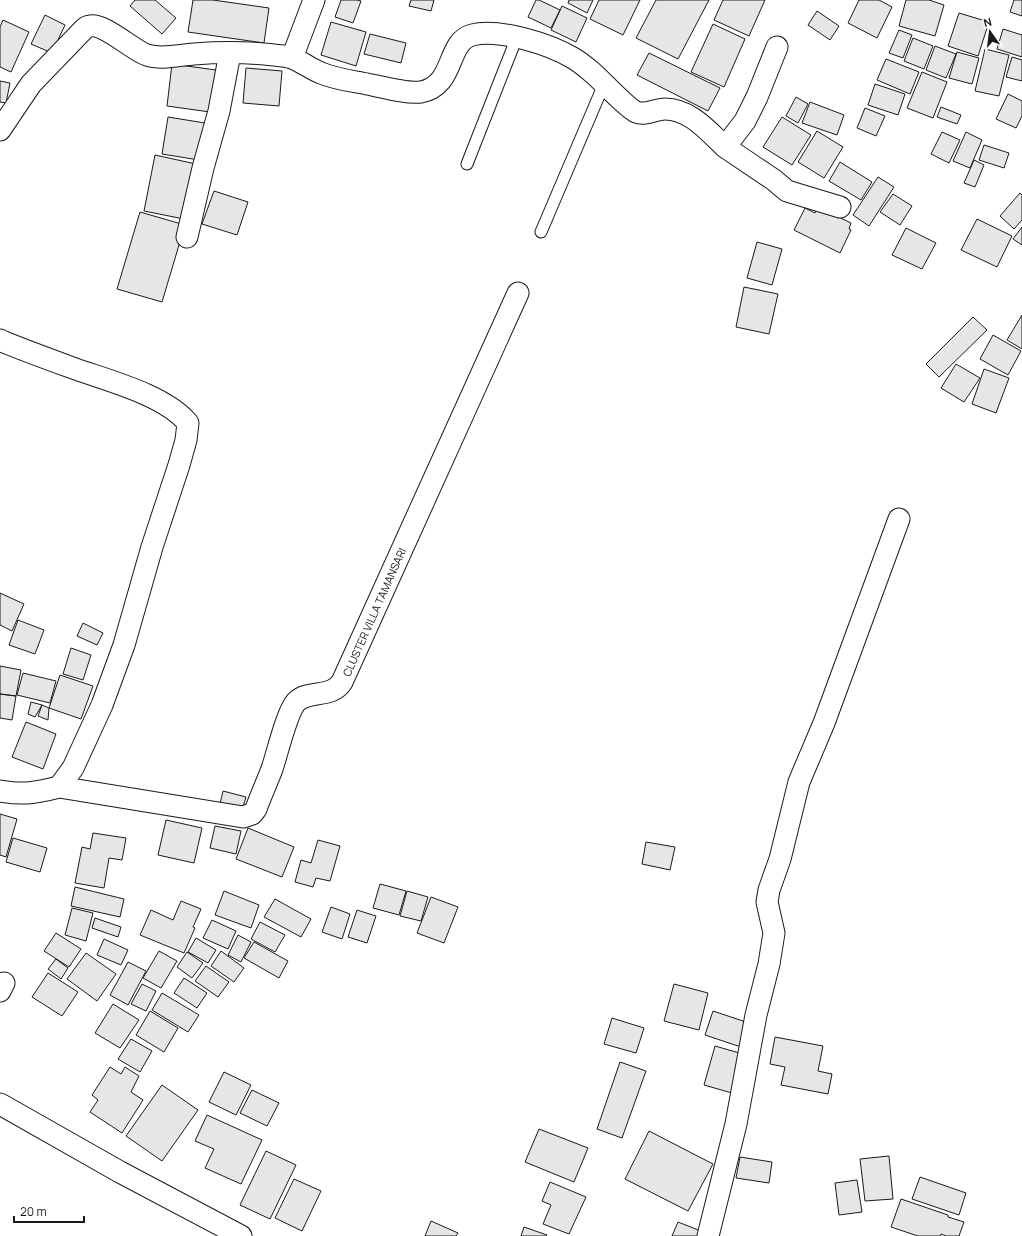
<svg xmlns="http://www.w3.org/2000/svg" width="1022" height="1236" font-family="Manrope,sans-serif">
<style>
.building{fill:#e6e6e6;stroke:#1a1a1a}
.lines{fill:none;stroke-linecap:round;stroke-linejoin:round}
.service-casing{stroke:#1a1a1a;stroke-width:13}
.minor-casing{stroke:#1a1a1a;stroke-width:23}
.service{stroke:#fff;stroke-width:11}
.minor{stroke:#fff;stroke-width:21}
.labels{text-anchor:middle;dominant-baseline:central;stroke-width:3;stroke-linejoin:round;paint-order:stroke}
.street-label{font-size:11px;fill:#1a1a1a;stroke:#fff}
</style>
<rect width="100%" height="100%" fill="#fff"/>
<!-- building -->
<path class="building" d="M 135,0 L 155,0 L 176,18 L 162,34 L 130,6 Z
M 193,0 L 213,0 L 269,8 L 264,43 L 188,32 Z
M 341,0 L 357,0 L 361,1 L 353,23 L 335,17 Z
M 411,0 L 434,0 L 431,11 L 409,6 Z
M 536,0 L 539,0 L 560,10 L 551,28 L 528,17 Z
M 569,0 L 593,0 L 587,13 L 568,3 Z
M 599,0 L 640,0 L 623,35 L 590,19 Z
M 656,0 L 709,0 L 678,59 L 636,38 Z
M 723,0 L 765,0 L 749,36 L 714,20 Z
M 859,0 L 879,0 L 892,7 L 877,38 L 848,23 Z
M 906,0 L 929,0 L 944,5 L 935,36 L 899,26 Z
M 1014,0 L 1022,0 L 1022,16 L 1010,12 Z
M 562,6 L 587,18 L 576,42 L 551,30 Z
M 817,11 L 839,26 L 830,40 L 808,25 Z
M 959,13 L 989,22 L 978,56 L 948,46 Z
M 45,15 L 65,25 L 52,53 L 31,44 Z
M 3,20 L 29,32 L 11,72 L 0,67 L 0,27 Z
M 331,22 L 366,32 L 356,66 L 321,55 Z
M 713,24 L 745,39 L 724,87 L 691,72 Z
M 1003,29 L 1022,35 L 1022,57 L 997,49 Z
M 899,30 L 912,35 L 903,58 L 889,53 Z
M 370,34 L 406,43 L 401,63 L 364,54 Z
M 913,38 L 933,46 L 924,69 L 904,61 Z
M 935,46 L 956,54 L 946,78 L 926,70 Z
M 985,49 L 1009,55 L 999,96 L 975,91 Z
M 957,52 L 979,58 L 972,84 L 949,78 Z
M 649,53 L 720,88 L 708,111 L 637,75 Z
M 1012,57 L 1022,60 L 1022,81 L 1006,77 Z
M 886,59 L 919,72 L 910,94 L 877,80 Z
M 172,64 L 216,70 L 210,112 L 167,106 Z
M 246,68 L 282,71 L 279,106 L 243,103 Z
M 922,72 L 947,82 L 933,118 L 907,108 Z
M 0,81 L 10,83 L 6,103 L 0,102 Z
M 875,84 L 905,94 L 898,115 L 868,105 Z
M 1008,94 L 1022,101 L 1022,116 L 1016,128 L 996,119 Z
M 796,97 L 808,104 L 798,123 L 786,116 Z
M 810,102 L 844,115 L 837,135 L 802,123 Z
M 941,107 L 961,115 L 957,124 L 937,117 Z
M 865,108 L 885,116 L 876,136 L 857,128 Z
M 168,117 L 205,123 L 199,160 L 162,154 Z
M 782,117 L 811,135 L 792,165 L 763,147 Z
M 817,131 L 843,147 L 824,178 L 798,162 Z
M 942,132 L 960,140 L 949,163 L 931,154 Z
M 966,132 L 982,140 L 970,168 L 953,161 Z
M 984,145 L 1009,153 L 1004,168 L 979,160 Z
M 155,155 L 196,164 L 184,219 L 144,211 Z
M 974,160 L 984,165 L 975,187 L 964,183 Z
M 840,162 L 872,182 L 861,200 L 829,181 Z
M 878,177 L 894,187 L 869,226 L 853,215 Z
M 214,191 L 248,202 L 237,235 L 202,224 Z
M 1020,193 L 1022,195 L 1022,220 L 1014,229 L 1000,216 Z
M 893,194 L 912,206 L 900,225 L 880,212 Z
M 818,207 L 851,223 L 849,229 L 851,230 L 840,253 L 794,230 L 805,208 L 815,213 Z
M 140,212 L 185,225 L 162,302 L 117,289 Z
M 977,219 L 1012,236 L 997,267 L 961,250 Z
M 1022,227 L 1022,245 L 1013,239 Z
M 906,228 L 936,243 L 922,269 L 892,255 Z
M 757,242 L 782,249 L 772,285 L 747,278 Z
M 744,287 L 778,294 L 769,334 L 736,327 Z
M 1022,315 L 1022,349 L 1007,340 Z
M 973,317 L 987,330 L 939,377 L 926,364 Z
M 993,335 L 1021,351 L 1008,375 L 980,359 Z
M 956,364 L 980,378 L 964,402 L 941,388 Z
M 984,369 L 1009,378 L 996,413 L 972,404 Z
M 0,593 L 24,604 L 12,631 L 0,625 Z
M 18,620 L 44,630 L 35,654 L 9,645 Z
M 83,623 L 103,633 L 97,645 L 77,636 Z
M 71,648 L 91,655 L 83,680 L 63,674 Z
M 0,666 L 21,670 L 16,696 L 0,694 Z
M 23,673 L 56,681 L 50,703 L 17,695 Z
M 60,675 L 93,686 L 81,719 L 49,708 Z
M 0,694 L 16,696 L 12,720 L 0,718 Z
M 31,702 L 42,705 L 35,717 L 28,714 Z
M 42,705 L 49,708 L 48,720 L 38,716 Z
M 26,722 L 56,734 L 43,769 L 12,757 Z
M 223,791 L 246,797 L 241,814 L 219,808 Z
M 0,814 L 17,819 L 6,857 L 0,855 Z
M 166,820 L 202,828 L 194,863 L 158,855 Z
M 215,826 L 241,831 L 236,854 L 210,848 Z
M 248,828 L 294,847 L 282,877 L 236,859 Z
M 93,833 L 126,838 L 122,860 L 109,858 L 104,888 L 75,883 L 82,847 L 90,849 Z
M 13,838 L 47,848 L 40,872 L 6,862 Z
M 318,840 L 340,846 L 330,881 L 316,878 L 313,887 L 295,882 L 301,860 L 311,863 Z
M 646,842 L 675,847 L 670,870 L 642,864 Z
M 380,884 L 406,891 L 399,915 L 373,908 Z
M 75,887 L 124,899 L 120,917 L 71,906 Z
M 224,891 L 259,905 L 251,928 L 215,915 Z
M 407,891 L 428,897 L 421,921 L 400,916 Z
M 431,897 L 458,907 L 444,943 L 417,933 Z
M 275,899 L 311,919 L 301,937 L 264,917 Z
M 181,901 L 201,909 L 193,927 L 195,928 L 184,953 L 140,935 L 151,910 L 173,920 Z
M 331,907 L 350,914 L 342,939 L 322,932 Z
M 72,908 L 93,913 L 86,941 L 65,935 Z
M 357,910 L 376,916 L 367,943 L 348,937 Z
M 95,918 L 121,927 L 118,937 L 92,928 Z
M 212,920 L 236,931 L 228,949 L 203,938 Z
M 260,922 L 285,935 L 275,952 L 251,939 Z
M 56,933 L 81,949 L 69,967 L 44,951 Z
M 238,935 L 251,942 L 241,962 L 228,955 Z
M 196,938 L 216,950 L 208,963 L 188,952 Z
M 104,939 L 128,950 L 121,965 L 97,955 Z
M 254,942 L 288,961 L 279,978 L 244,958 Z
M 159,951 L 177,961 L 161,988 L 143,978 Z
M 221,951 L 244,968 L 234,982 L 211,966 Z
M 187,952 L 203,963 L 192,978 L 177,967 Z
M 86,953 L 116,974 L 97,1001 L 67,979 Z
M 56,959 L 68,968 L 61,979 L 48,969 Z
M 128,962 L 146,971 L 128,1005 L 110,995 Z
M 206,966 L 229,982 L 218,997 L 195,981 Z
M 48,973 L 78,992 L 62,1016 L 32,997 Z
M 184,978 L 207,993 L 197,1008 L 174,993 Z
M 142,984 L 156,991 L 146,1011 L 131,1004 Z
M 674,984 L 708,993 L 699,1030 L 664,1021 Z
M 162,993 L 199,1015 L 188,1032 L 152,1010 Z
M 113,1004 L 139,1020 L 120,1048 L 95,1033 Z
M 150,1011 L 178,1028 L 164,1052 L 136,1035 Z
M 713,1011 L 749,1023 L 741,1047 L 705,1035 Z
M 612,1018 L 644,1028 L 636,1053 L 604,1044 Z
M 775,1037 L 823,1046 L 818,1071 L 832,1074 L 828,1094 L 781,1085 L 785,1067 L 770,1064 Z
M 131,1039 L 152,1051 L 140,1072 L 118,1059 Z
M 715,1046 L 743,1054 L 732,1093 L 704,1085 Z
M 620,1062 L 646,1071 L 622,1138 L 597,1129 Z
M 110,1067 L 121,1074 L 125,1067 L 139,1076 L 131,1092 L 143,1100 L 122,1133 L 90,1112 L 98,1100 L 92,1095 Z
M 224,1072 L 251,1085 L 236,1115 L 209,1102 Z
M 162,1085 L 198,1110 L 162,1161 L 126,1136 Z
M 252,1090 L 279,1103 L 267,1126 L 240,1113 Z
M 207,1115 L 262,1140 L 241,1184 L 205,1168 L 214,1149 L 195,1141 Z
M 539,1129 L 588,1148 L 574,1182 L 525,1162 Z
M 649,1131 L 713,1164 L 688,1211 L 625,1179 Z
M 266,1151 L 296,1165 L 270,1219 L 240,1205 Z
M 889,1156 L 893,1199 L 865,1201 L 860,1159 Z
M 740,1157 L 772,1162 L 769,1183 L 736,1178 Z
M 920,1177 L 966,1193 L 959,1215 L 912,1199 Z
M 294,1179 L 321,1191 L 302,1231 L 275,1218 Z
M 857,1180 L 862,1212 L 839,1215 L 835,1183 Z
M 550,1182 L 586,1197 L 569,1234 L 543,1224 L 551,1205 L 542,1201 Z
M 901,1199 L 948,1215 L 948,1217 L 964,1222 L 959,1236 L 946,1236 L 941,1234 L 940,1236 L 918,1236 L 891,1227 Z
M 431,1221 L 458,1233 L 456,1236 L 425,1236 Z
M 678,1222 L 706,1233 L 704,1236 L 672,1236 Z
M 524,1227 L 547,1235 L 546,1236 L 521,1236 Z"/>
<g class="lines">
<!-- service casing -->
<g class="service-casing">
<path id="service" d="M 467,164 L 517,37
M 541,232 L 604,84"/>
</g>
<!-- minor casing -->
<g class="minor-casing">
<path id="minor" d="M 292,58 L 314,0
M 0,130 L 31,84 L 84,29 C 85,28 88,26 90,26 C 104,23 134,51 147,55 C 162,60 179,55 194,54 C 220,52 248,52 274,55 C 280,56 287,56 292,58 C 302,62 311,69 321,73 C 335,79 352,81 367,84 C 382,87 407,94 421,92 C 456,85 446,42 472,35 C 499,28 549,44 573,58 C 580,62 587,68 593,73 C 602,81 627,108 636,112 C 646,116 655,109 665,109 C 690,109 708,131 725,147 L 745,121 L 757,97 L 777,47
M 725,147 L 774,180 L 787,191 L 840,207
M 187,237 L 203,168 L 219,111 L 230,53
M 0,340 L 4,342 C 26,351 48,359 70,367 C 105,380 164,394 188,423 L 186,440 L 179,465 L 152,547 L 124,645 L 102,705 L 73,768 L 59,787
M 0,791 C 25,795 35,793 59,787 L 243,817 L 252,814 L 256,809 C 261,795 267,782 272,769 C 277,754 287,712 296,702 C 309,689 331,699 342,682 L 518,293
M 0,991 L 4,983
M 0,1104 L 120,1172 L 241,1236
M 708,1236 L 736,1124 L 756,1015 L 769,964 L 774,933 L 767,902 L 769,890 L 780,859 L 799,782 L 824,723 L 899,519"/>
</g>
<!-- service -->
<use href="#service" class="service"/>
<!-- minor -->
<use href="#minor" class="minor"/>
</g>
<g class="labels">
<!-- street labels -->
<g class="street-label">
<text transform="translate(374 612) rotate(-66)">CLUSTER VILLA TAMANSARI</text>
</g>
</g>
<!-- north arrow -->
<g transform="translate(990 32) rotate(346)" stroke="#ffffff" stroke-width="3" paint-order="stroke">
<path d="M0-3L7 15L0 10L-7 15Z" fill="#1a1a1a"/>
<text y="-6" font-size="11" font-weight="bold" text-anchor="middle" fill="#1a1a1a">N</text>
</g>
<!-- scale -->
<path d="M14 1216v6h70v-6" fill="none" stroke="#1a1a1a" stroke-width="2"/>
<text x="20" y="1216" font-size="12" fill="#1a1a1a" stroke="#ffffff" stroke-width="3" paint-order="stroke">20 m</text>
</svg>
